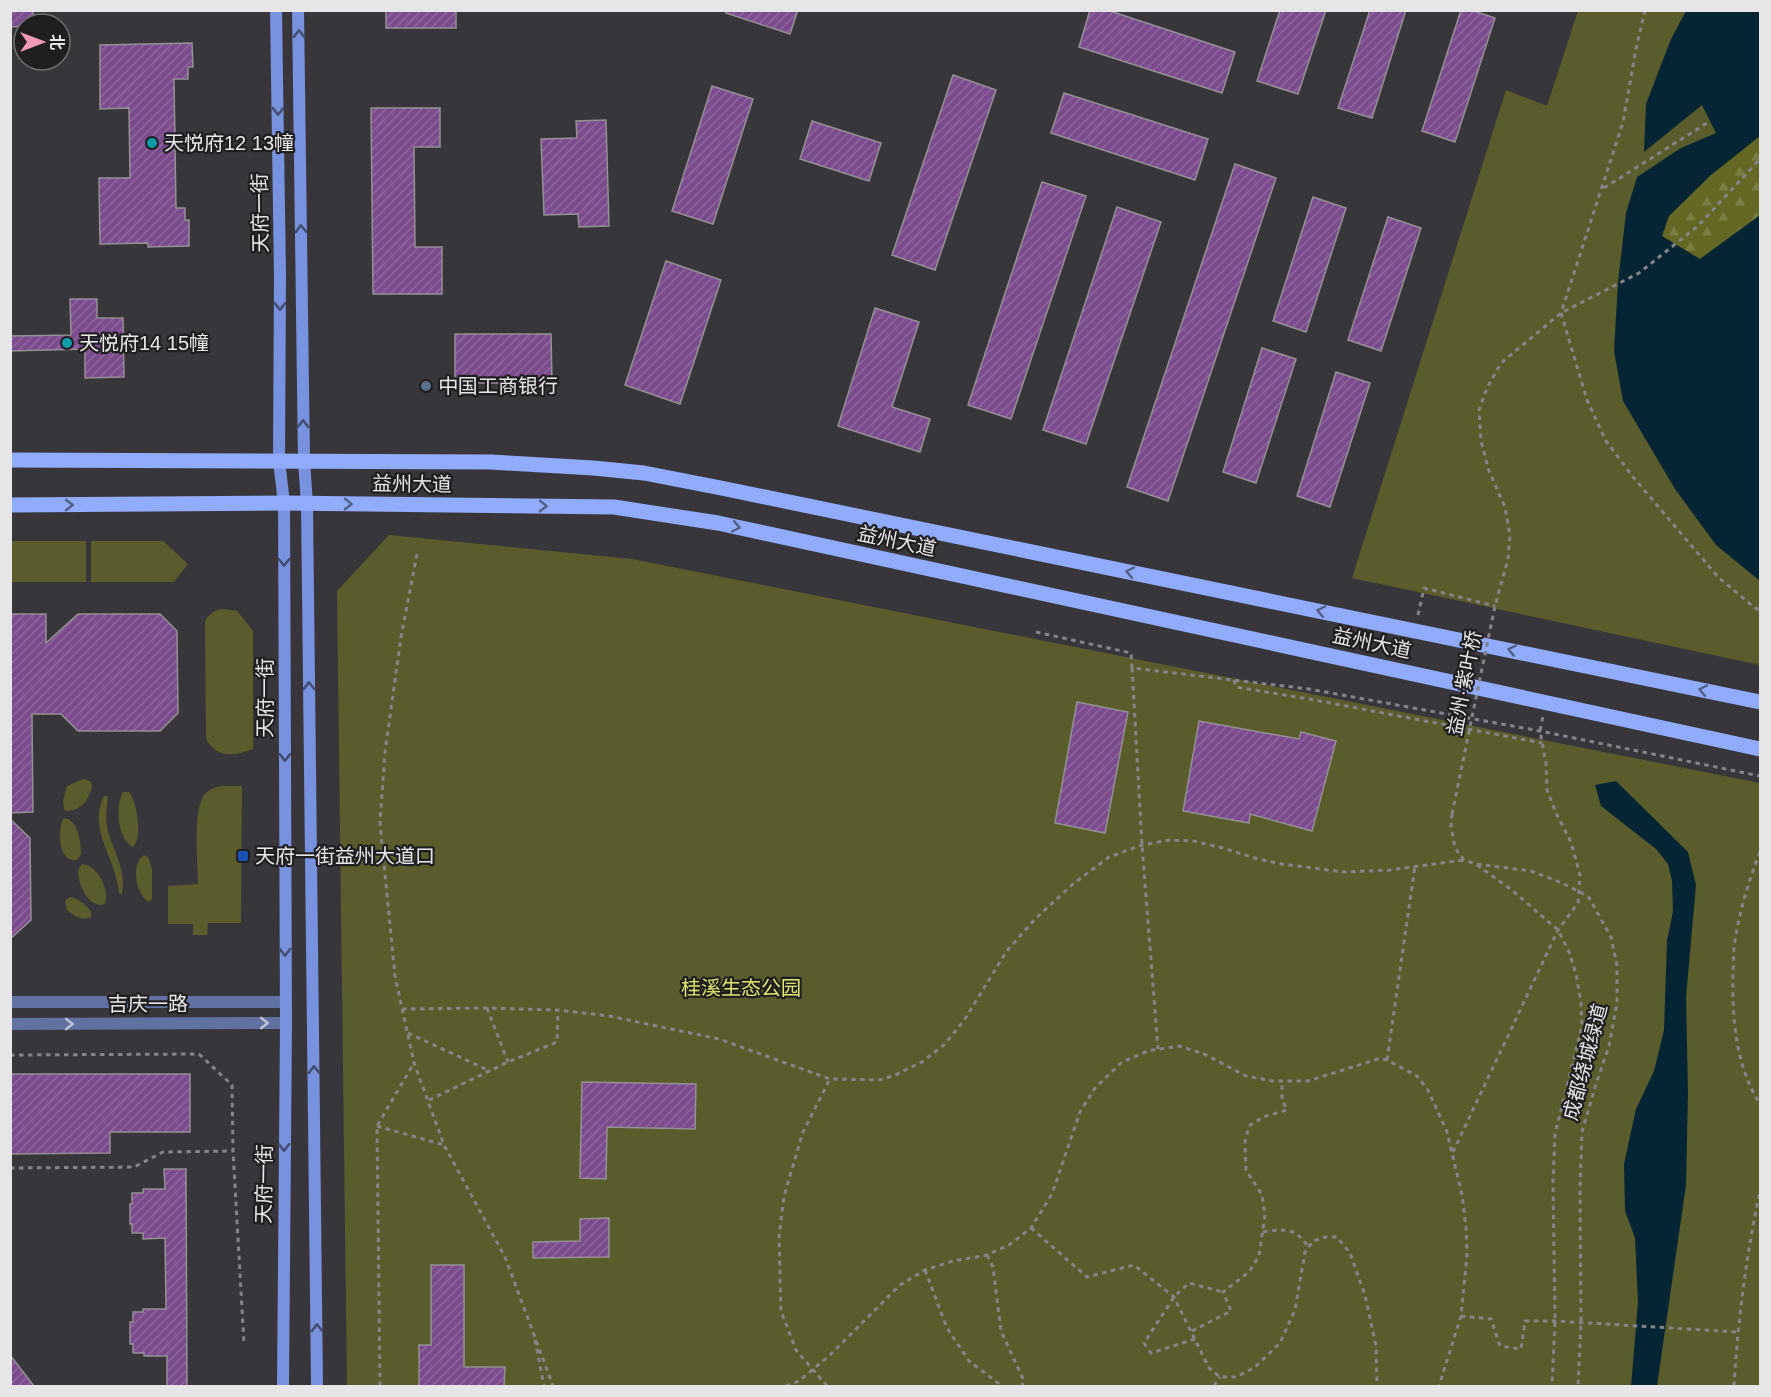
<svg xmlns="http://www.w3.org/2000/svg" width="1771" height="1397" font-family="Helvetica,'Noto Sans SC',sans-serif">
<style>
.green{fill:#5a5d2b}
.forest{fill:url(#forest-firs)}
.water{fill:#062534}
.building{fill:url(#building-hatch);stroke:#949095;stroke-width:1.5}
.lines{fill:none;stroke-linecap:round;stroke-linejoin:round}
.path{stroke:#868488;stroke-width:3;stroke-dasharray:4.5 4.5;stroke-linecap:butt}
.tertiary{stroke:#6172a2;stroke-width:12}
.secondary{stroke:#7892df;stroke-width:12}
.primary{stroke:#91acfb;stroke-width:15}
.path-bridge{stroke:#868488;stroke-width:3;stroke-dasharray:4.5 4.5;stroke-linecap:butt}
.oneway{stroke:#434c6c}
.oneway2{stroke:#535e83}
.oneway3{stroke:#bfc2d3}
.culture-dot{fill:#0f9aa8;stroke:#201e20;stroke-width:2}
.service-dot{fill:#5c6f8a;stroke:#201e20;stroke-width:2}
.transit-dot{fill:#1a4fb4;stroke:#201e20;stroke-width:2}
.labels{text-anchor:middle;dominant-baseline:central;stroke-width:4.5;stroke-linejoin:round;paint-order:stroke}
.poi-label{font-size:20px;fill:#e7e5e8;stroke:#201e20;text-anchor:start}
.street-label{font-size:20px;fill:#e7e5e8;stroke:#201e20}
.park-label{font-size:20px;fill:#dde56d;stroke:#201e20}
</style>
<defs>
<pattern id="forest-firs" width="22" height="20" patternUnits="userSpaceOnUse" patternTransform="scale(1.5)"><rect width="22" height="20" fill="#646824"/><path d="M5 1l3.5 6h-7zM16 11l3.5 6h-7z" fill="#7a7d44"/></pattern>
<pattern id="building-hatch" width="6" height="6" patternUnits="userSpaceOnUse" patternTransform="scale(1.5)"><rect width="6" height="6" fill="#7b4c8d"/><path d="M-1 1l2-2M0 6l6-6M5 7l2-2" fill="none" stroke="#8e669d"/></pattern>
</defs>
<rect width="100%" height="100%" fill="#39363b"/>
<!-- green -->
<path class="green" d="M 1578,11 L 1760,11 L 1760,665 L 1352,578 L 1506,90 L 1547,106 Z
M 389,535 L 632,559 L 1760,783 L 1760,1386 L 347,1386 L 337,591 Z
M 11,541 L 86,541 L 86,582 L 12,582 Z
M 91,541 L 163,541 L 188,564 L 174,582 L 91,582 Z
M 223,609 L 237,611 L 253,631 L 253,749 C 234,756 218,759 206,739 L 205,621 C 210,613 214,610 223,609 Z
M 83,779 L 90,781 L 92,785 C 91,798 79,814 64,810 L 63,801 L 67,786 Z
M 222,786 L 242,786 L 241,923 L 208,923 L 207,935 L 193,935 L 193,924 L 168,924 L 168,886 L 198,884 C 198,863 192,810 205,794 C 210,789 215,787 222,786 Z
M 123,792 L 129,792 C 137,802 143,838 133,847 C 117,838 115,807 123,792 Z
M 104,796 L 107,796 L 108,798 C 106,810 105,823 109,835 C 116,856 126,871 122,894 L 119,893 C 117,860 87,829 104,796 Z
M 64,818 C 78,820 81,841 81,854 L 77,860 C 58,863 57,829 64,818 Z
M 144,855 L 148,857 L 152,869 L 152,899 L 149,902 C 136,895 130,864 144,855 Z
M 82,864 C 98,866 110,889 105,904 C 88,909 78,884 78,870 Z
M 70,897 C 79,898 85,905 91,911 L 91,917 C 82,921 74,916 67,910 L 65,901 Z"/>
<!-- forest -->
<path class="forest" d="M 1760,136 L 1760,215 L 1700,259 L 1662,237 L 1669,216 L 1711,175 Z"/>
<!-- water -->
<path class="water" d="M 1686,11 L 1760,11 L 1760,136 L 1711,175 L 1669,216 L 1662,236 L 1700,259 L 1760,215 L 1760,581 L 1716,545 L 1675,489 L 1623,401 L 1614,351 L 1618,282 L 1626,213 L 1637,177 L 1681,148 L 1716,133 L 1702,105 L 1644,152 L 1646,104 L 1671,39 Z
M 1616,781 L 1688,852 L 1696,885 L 1686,997 L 1688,1092 L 1686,1185 L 1657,1386 L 1631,1386 L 1638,1302 L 1635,1238 L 1625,1211 L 1624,1164 L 1636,1109 L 1654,1071 L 1664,1030 L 1667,941 L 1673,911 L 1672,881 L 1668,864 L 1656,849 L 1601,806 L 1595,785 Z"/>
<!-- building -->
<path class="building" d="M 10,10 L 33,10 L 34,24 L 24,24 L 24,26 L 10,27 Z
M 386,10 L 456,10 L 456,28 L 386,28 Z
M 727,10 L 798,10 L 790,34 L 726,13 Z
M 1090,10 L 1107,10 L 1235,52 L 1222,93 L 1079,47 Z
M 1280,10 L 1326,10 L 1298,94 L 1257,81 Z
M 1370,10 L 1406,10 L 1372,118 L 1338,108 Z
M 1461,10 L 1471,10 L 1495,18 L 1455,142 L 1422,131 Z
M 192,43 L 193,67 L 188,67 L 188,79 L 174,79 L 176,208 L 185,208 L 185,220 L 189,220 L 189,246 L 148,247 L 148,243 L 100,244 L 99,178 L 130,178 L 129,108 L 100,109 L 100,45 Z
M 953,75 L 996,90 L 935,270 L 892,255 Z
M 712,86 L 753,99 L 713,224 L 672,211 Z
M 1064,93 L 1208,139 L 1195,180 L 1051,133 Z
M 371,108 L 440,108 L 440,147 L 414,147 L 415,247 L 442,247 L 442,294 L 373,294 Z
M 606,120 L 609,226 L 579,227 L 578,214 L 544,215 L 541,139 L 577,138 L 576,121 Z
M 812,121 L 881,143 L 869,181 L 800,159 Z
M 1235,164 L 1276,178 L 1168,501 L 1127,487 Z
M 1042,182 L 1086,196 L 1011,419 L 968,405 Z
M 1313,197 L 1346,208 L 1306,332 L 1273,321 Z
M 1117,207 L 1161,222 L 1086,444 L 1043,430 Z
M 1388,217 L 1421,228 L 1381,351 L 1348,340 Z
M 666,261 L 721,280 L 680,404 L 625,385 Z
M 70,299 L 97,299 L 97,318 L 123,318 L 124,377 L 85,378 L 85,349 L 10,351 L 10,336 L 71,335 Z
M 875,308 L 919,322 L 892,407 L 930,419 L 920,452 L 838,426 Z
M 455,334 L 551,334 L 552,383 L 455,383 Z
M 1262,348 L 1296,359 L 1256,483 L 1223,472 Z
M 1336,372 L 1370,383 L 1330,507 L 1297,496 Z
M 10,614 L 46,614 L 46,643 L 78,614 L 160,614 L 177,631 L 178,713 L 160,731 L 78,731 L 61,714 L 32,714 L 33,812 L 10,813 Z
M 1077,702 L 1128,712 L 1105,833 L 1055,823 Z
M 1199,721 L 1299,739 L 1301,732 L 1336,741 L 1312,831 L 1250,814 L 1249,823 L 1183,811 Z
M 10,819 L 30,838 L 31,920 L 10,939 Z
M 10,1074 L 190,1074 L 190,1132 L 110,1132 L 110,1153 L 10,1154 Z
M 582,1082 L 696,1084 L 695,1129 L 607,1127 L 606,1179 L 580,1178 Z
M 164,1169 L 186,1169 L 187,1386 L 167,1386 L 167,1356 L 144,1356 L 144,1353 L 133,1353 L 133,1344 L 130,1344 L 130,1322 L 133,1322 L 133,1312 L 143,1312 L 143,1309 L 166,1309 L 165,1238 L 143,1239 L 143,1233 L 132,1233 L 132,1224 L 130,1224 L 130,1204 L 132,1204 L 132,1193 L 143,1193 L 143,1189 L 165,1189 Z
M 609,1218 L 609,1257 L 533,1258 L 533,1242 L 580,1241 L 580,1219 Z
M 431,1265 L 464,1265 L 464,1367 L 505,1367 L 504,1386 L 419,1386 L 419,1345 L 431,1345 Z
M 10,1355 L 34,1386 L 10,1386 Z"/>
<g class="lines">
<!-- path -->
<path class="path" d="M 1645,10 L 1636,49 L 1623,122 L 1561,313 L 1587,400 L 1606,441 L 1633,477 L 1718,577 L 1755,608 L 1760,610
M 1604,188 L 1707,123
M 417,554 L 401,637 L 385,752 L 380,823 L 395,976 L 414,1063 L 444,1145 L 505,1257 L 553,1386
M 1508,559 L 1510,535 L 1505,507 L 1489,471 L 1481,441 L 1479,410 L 1487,388 L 1501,363 L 1561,313 L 1639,273 L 1698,226 L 1760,159
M 1418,615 L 1424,588 L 1495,606
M 1036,632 L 1131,653 L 1132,668 L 1309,689 L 1540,731 L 1760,776
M 1132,668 L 1142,845 L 1158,1049
M 1234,680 L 1236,687 L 1309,699 L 1542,743
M 1452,814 L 1451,826 L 1455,848 L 1464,860 L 1476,864 L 1531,871 L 1562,883 L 1588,896 L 1611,937 L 1617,966 L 1617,1003 L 1609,1046 L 1596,1084 L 1582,1132 L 1580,1189 L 1581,1322 L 1578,1386
M 1760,852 C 1749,880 1740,909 1735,940 C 1733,950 1734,961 1733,972 C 1732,1017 1735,1065 1760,1104
M 1477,865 L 1513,891 L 1558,930 L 1569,952 L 1576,974 L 1581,1002 L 1582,1026 L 1555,1134 L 1553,1182 L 1555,1321 L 1552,1386
M 487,1008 L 508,1062
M 402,1009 L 487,1008 L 558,1010 L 609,1016 L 719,1039 L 830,1079 L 880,1080 L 895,1075 L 922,1062 L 945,1044 L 965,1019 L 1006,952 L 1036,918 L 1073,884 L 1109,857 L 1142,845 L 1170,840 L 1193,841 L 1223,848 L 1258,859 L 1282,864 L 1344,872 L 1390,870 L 1464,860
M 408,1033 L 490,1071
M 10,1055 L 199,1054 L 232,1085 L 233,1151 L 244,1344
M 1387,1060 L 1415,866
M 429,1100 L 508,1062 L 557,1042 L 558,1010
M 377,1126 L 444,1145
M 1453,1152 L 1558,930 L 1578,903 L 1580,875 L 1571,842 L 1556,813 L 1547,790 L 1546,764 L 1540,731 L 1543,716
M 10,1168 L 134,1167 L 163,1152 L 233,1151
M 1031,1228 L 1087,1277 L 1134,1265 L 1174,1297 L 1209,1368 L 1220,1377 L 1236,1377 L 1254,1368 L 1280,1343 L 1295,1310 L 1305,1252 L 1313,1241 L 1326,1237 L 1337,1237 L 1350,1253 L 1365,1295 L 1376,1346 L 1377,1386
M 1263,1232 C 1285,1229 1294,1227 1308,1246
M 987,1255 L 993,1267 L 1001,1331 L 1024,1381 L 1022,1386
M 925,1270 L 947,1328 L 969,1361 L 1002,1386
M 1461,1316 L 1491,1319 L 1500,1346 L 1521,1349 L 1525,1321 L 1555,1321 L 1738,1332
M 1192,1331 L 1231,1311 L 1223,1292 L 1249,1272 L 1259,1256 L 1265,1215 L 1262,1195 L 1246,1170 L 1245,1142 L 1249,1126 L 1263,1117 L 1287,1110 L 1282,1100 L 1282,1081
M 1195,1339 L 1151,1353 L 1144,1343 L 1174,1297 L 1189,1283 L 1223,1292
M 535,1340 L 544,1386
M 380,1386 L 377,1126 L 414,1063
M 786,1386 L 799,1381 L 830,1355 L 900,1285 L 925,1270 L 953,1261 L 987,1255 L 1009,1245 L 1031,1228 L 1052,1194 L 1080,1112 L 1095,1088 L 1122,1062 L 1148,1051 L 1179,1046 L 1204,1054 L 1246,1076 L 1273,1081 L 1308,1081 L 1378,1059 L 1387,1060 L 1417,1076 L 1428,1090 L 1447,1132 L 1462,1195 L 1466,1228 L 1467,1256 L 1461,1316 L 1439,1386
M 827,1386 L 796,1350 L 781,1311 L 779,1237 L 784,1196 L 803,1132 L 830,1079
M 1214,1386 L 1220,1377
M 1734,1386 C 1738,1320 1746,1256 1760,1191"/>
<!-- tertiary -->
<path class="tertiary" d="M 10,1002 L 285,1002
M 10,1024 L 286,1023"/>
<!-- secondary -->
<path class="secondary" d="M 276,10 L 280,275 L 279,461 L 284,503 L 286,1023 L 283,1386
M 298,10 L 304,461 L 307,504 L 317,1386"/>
<!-- primary -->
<path class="primary" d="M 10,460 L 491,462 L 593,468 L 644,473 L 721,488 L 1760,702
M 10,505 L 284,503 L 614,507 L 718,523 L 1760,749"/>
<!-- path-bridge -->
<path class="path-bridge" d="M 1452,814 L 1495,606 L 1508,559"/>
</g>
<!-- one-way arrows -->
<defs><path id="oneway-chevron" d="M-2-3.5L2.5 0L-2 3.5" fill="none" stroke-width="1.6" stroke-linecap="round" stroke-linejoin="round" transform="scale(1.5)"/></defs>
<g class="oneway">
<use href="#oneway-chevron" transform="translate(299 34) rotate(-91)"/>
<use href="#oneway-chevron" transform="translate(278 111) rotate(89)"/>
<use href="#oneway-chevron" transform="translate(301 229) rotate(-91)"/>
<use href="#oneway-chevron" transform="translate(280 306) rotate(90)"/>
<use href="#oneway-chevron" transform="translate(303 424) rotate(-91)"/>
<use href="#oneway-chevron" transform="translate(284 562) rotate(90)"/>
<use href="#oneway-chevron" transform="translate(309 686) rotate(-91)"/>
<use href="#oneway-chevron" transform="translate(285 757) rotate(90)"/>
<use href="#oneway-chevron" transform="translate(285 952) rotate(90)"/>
<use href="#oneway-chevron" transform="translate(314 1070) rotate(-91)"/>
<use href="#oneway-chevron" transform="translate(284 1147) rotate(91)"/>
<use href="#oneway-chevron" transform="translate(317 1328) rotate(-91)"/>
</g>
<g class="oneway2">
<use href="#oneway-chevron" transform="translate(348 504) rotate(1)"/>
<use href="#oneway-chevron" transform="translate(69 505)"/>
<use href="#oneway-chevron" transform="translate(543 506) rotate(1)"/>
<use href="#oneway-chevron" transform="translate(736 527) rotate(12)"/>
<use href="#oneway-chevron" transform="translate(1130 572) rotate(-168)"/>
<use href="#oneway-chevron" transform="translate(1321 611) rotate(-168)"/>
<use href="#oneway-chevron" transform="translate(1512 650) rotate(-168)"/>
<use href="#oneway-chevron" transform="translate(1703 690) rotate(-168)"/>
</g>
<g class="oneway3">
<use href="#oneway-chevron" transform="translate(264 1023)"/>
<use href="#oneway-chevron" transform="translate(69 1024)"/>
</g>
<!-- markers -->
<g class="culture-dot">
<circle cx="152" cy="143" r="6"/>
<circle cx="67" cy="343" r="6"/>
</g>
<circle class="service-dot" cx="426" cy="386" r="6"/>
<rect class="transit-dot" x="237" y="850" width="12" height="12" rx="3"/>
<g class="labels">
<!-- poi labels -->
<g class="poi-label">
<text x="164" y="143">天悦府12 13幢</text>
<text x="79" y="343">天悦府14 15幢</text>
<text x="438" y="386">中国工商银行</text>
<text x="255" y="856">天府一街益州大道口</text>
</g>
<!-- street labels -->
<g class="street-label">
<text transform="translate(260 213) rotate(-91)">天府一街</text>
<text transform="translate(412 484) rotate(1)">益州大道</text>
<text transform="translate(897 541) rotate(12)">益州大道</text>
<text transform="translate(1372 643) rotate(12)">益州大道</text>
<text transform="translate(1464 683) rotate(-79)">益州·紫叶桥</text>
<text transform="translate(265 698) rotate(-90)">天府一街</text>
<text x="148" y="1004">吉庆一路</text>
<text transform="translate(1585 1062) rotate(-75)">成都绕城绿道</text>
<text transform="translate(264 1184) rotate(-89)">天府一街</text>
</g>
<!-- park labels -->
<g class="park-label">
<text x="741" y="988">桂溪生态公园</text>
</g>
</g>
<!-- border -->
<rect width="1771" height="1397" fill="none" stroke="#e7e5e8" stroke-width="24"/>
<!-- north arrow -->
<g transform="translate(42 42) rotate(90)"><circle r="28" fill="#201e20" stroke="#706e70" stroke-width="1.5"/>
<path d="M0-4.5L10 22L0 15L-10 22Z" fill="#f09ab7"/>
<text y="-9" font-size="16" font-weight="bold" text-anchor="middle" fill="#e7e5e8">北</text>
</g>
</svg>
